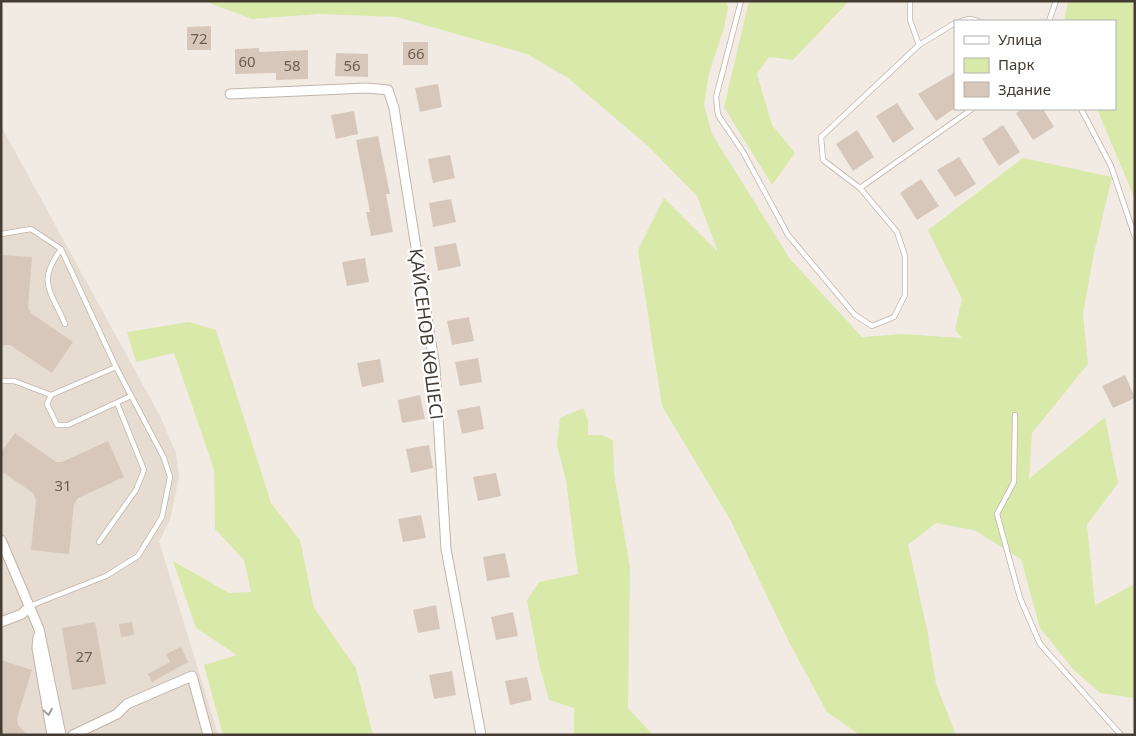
<svg xmlns="http://www.w3.org/2000/svg" width="1136" height="736" font-family="'Noto Sans',sans-serif">
<style>
.residential{fill:#e7dcd1}
.green{fill:#d8e9aa}
.building{fill:#d7c7bb}
.lines{fill:none;stroke-linecap:round;stroke-linejoin:round}
.service-casing{stroke:#c1b4a9;stroke-width:6}
.minor-casing{stroke:#c1b4a9;stroke-width:11}
.service{stroke:#fff;stroke-width:4.5}
.minor{stroke:#fff;stroke-width:9}
.oneway{stroke:#a29d99}
.labels{text-anchor:middle;dominant-baseline:central;stroke-width:4.5;stroke-linejoin:round;paint-order:stroke}
.number-label{font-size:15px;fill:#695e55}
.street-label{font-size:18px;fill:#443b33;stroke:#fff}
</style>
<rect width="100%" height="100%" fill="#f2ebe3"/>
<!-- residential -->
<path class="residential" d="M 1,126 L 160,416 L 176,453 L 179,477 L 170,520 L 159,541 L 218,735 L 1,735 Z"/>
<!-- green -->
<path class="green" d="M 204,1 L 726,1 L 728,7 L 724,28 L 709,73 L 704,105 L 712,134 L 790,259 L 862,337 L 902,334 L 962,338 L 955,330 L 962,299 L 928,230 L 1023,158 L 1112,177 L 1094,253 L 1083,314 L 1088,364 L 1032,433 L 1029,479 L 1105,417 L 1118,483 L 1087,525 L 1095,605 L 1135,584 L 1135,698 L 1100,693 L 1073,669 L 1040,628 L 1021,559 L 974,530 L 936,523 L 908,545 L 927,629 L 936,684 L 956,735 L 860,735 L 827,712 L 790,644 L 731,521 L 662,406 L 638,250 L 664,198 L 718,252 L 697,196 L 648,146 L 568,78 L 527,54 L 397,17 L 319,14 L 252,19 Z
M 749,1 L 849,1 L 793,60 L 769,57 L 757,74 L 772,125 L 795,153 L 772,185 L 724,107 Z
M 1068,1 L 1135,1 L 1135,199 L 1097,109 L 1115,109 L 1115,21 L 1064,21 Z
M 189,322 L 216,330 L 271,503 L 300,540 L 314,608 L 356,668 L 373,735 L 223,735 L 204,665 L 237,655 L 196,628 L 173,561 L 229,593 L 251,592 L 244,560 L 215,529 L 214,469 L 174,353 L 136,362 L 127,332 Z
M 583,408 L 588,420 L 588,435 L 602,435 L 613,440 L 614,473 L 630,568 L 628,708 L 653,735 L 574,735 L 574,708 L 549,700 L 539,664 L 527,600 L 539,582 L 578,574 L 566,480 L 557,445 L 560,418 Z"/>
<!-- building -->
<path class="building" d="M 211,26 L 211,50 L 187,50 L 187,27 Z
M 403,42 L 428,42 L 428,65 L 403,65 Z
M 259,48 L 259,52 L 308,50 L 308,79 L 276,80 L 276,73 L 235,74 L 235,49 Z
M 336,53 L 368,54 L 368,77 L 335,76 Z
M 955,72 L 955,108 L 936,121 L 918,94 Z
M 438,84 L 442,107 L 420,112 L 415,88 Z
M 897,103 L 914,129 L 893,143 L 876,116 Z
M 1023,109 L 1043,109 L 1054,127 L 1033,140 L 1016,113 Z
M 354,111 L 358,134 L 336,139 L 331,115 Z
M 1003,125 L 1020,152 L 999,166 L 982,139 Z
M 857,130 L 874,157 L 853,171 L 836,144 Z
M 378,136 L 390,194 L 386,194 L 393,232 L 371,236 L 366,212 L 370,212 L 356,140 Z
M 450,155 L 455,178 L 433,183 L 428,159 Z
M 959,157 L 976,184 L 955,197 L 937,170 Z
M 921,179 L 939,206 L 917,220 L 900,193 Z
M 451,199 L 456,222 L 433,227 L 429,203 Z
M 456,243 L 461,266 L 438,271 L 434,247 Z
M 1,255 L 32,257 L 28,307 L 31,313 L 73,342 L 52,373 L 10,345 L 1,345 Z
M 365,258 L 369,282 L 347,286 L 342,262 Z
M 469,317 L 474,341 L 452,345 L 447,321 Z
M 478,358 L 482,382 L 460,386 L 455,362 Z
M 380,359 L 384,382 L 362,387 L 357,363 Z
M 1125,375 L 1135,398 L 1113,408 L 1102,386 Z
M 420,395 L 425,419 L 402,423 L 398,400 Z
M 480,406 L 484,429 L 462,434 L 457,410 Z
M 15,433 L 56,462 L 62,462 L 108,441 L 124,477 L 78,498 L 74,504 L 69,554 L 31,550 L 36,500 L 33,493 L 1,471 L 1,452 Z
M 429,445 L 433,468 L 411,473 L 406,449 Z
M 496,473 L 501,496 L 478,501 L 473,477 Z
M 421,515 L 426,538 L 403,542 L 398,519 Z
M 505,553 L 510,577 L 487,581 L 483,557 Z
M 436,605 L 440,629 L 418,633 L 413,610 Z
M 513,612 L 518,636 L 496,640 L 491,617 Z
M 95,622 L 106,684 L 72,690 L 62,628 Z
M 132,622 L 134,635 L 121,637 L 119,624 Z
M 181,647 L 188,662 L 152,682 L 148,674 L 170,662 L 166,654 Z
M 1,660 L 32,670 L 17,718 L 18,725 L 27,735 L 1,735 Z
M 452,671 L 456,695 L 434,699 L 429,675 Z
M 527,677 L 532,700 L 510,705 L 505,681 Z"/>
<g class="lines">
<!-- service casing -->
<g class="service-casing">
<path id="service" d="M 741,1 L 716,97 L 718,115 L 743,152 L 788,235 L 855,315 L 872,326 L 894,317 L 905,295 L 905,256 L 897,232 L 860,188 L 823,160 L 821,137 L 919,45
M 910,1 L 910,20 L 919,45 L 955,23
M 961,21 L 970,19 L 978,21
M 1049,21 L 1056,1
M 1081,109 L 1111,166 L 1135,237
M 860,188 L 972,109
M 1,234 L 31,229 L 61,249 L 116,367 L 164,458 L 170,477 L 162,517 L 138,556 L 106,576 L 30,606
M 61,249 C 37,282 50,289 65,324
M 116,367 L 51,395 L 47,404 L 57,425 L 68,425 L 131,396
M 1,381 L 14,381 L 51,395
M 1015,415 L 1014,482 L 997,514 L 1020,598 L 1040,644 L 1121,735
M 99,542 L 136,490 L 144,470 L 117,403"/>
</g>
<!-- minor casing -->
<g class="minor-casing">
<path id="minor" d="M 230,94 L 367,88 L 388,90 L 394,108 L 435,368 L 446,549 L 481,735
M 1,540 L 39,629 L 61,735
M 1,622 L 22,614 L 30,606
M 38,637 L 37,648 L 52,735
M 73,735 L 117,714 L 127,704 L 192,676 L 208,735"/>
</g>
<!-- service -->
<use href="#service" class="service"/>
<!-- minor -->
<use href="#minor" class="minor"/>
</g>
<!-- one-way arrows -->
<defs><path id="oneway-chevron" d="M-2-3.5L2.5 0L-2 3.5" fill="none" stroke-width="1.6" stroke-linecap="round" stroke-linejoin="round" transform="scale(1.25)"/></defs>
<use class="oneway" href="#oneway-chevron" transform="translate(48 712) rotate(80)"/>
<g class="labels">
<!-- number labels -->
<g class="number-label">
<text x="199" y="38">72</text>
<text x="416" y="53">66</text>
<text x="247" y="61">60</text>
<text x="292" y="65">58</text>
<text x="352" y="65">56</text>
<text x="63" y="485">31</text>
<text x="84" y="656">27</text>
</g>
<!-- street labels -->
<g class="street-label">
<text transform="translate(427 334) rotate(83)">ҚАЙСЕНОВ КӨШЕСІ</text>
</g>
</g>
<!-- border -->
<rect width="1136" height="736" fill="none" stroke="#443b33" stroke-width="5"/>
<!-- legend -->
<rect x="954" y="20" width="162" height="90" fill="#ffffff" stroke="#b4b1ad"/>
<rect x="964" y="36" width="25" height="8" fill="#ffffff" stroke="#b4b1ad"/>
<text x="998" y="45" font-size="15" fill="#443b33">Улица</text>
<rect x="964" y="58" width="25" height="15" fill="#d8e9aa" stroke="#b4b1ad"/>
<text x="998" y="70" font-size="15" fill="#443b33">Парк</text>
<rect x="964" y="82" width="25" height="15" fill="#d7c7bb" stroke="#b4b1ad"/>
<text x="998" y="95" font-size="15" fill="#443b33">Здание</text>
</svg>
